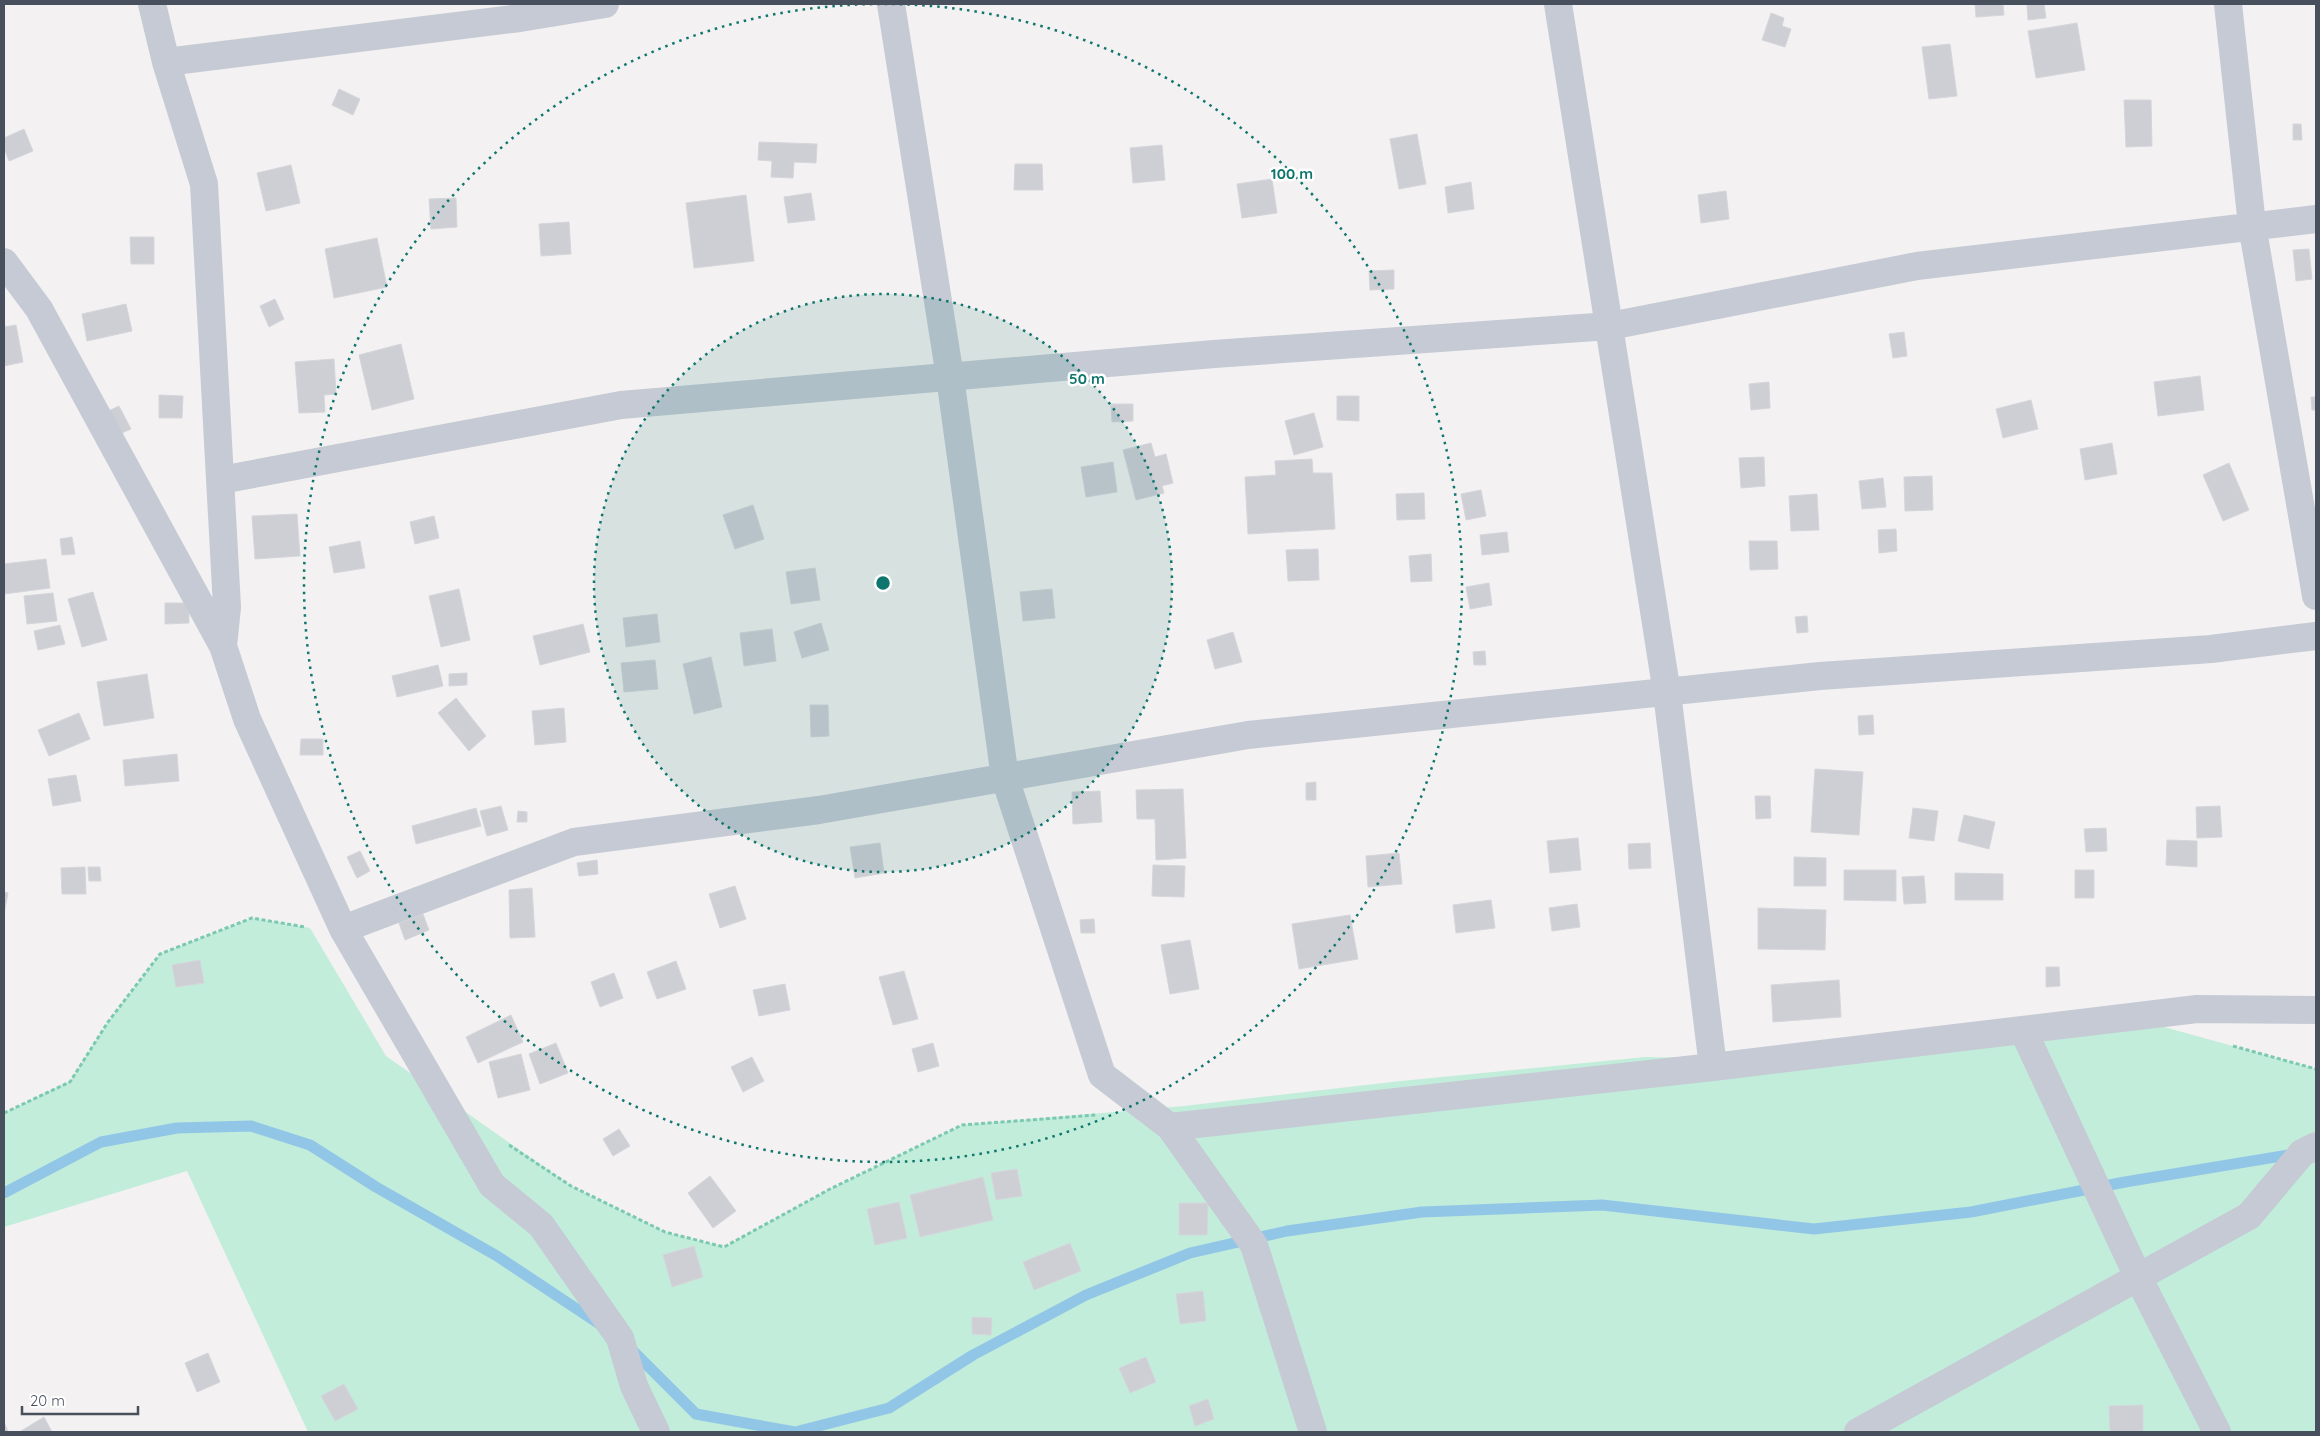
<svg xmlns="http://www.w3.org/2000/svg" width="2320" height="1436" font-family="Quicksand,sans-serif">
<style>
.green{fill:#c2eddb}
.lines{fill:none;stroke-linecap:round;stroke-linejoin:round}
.stream{stroke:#92c6e7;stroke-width:11}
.building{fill:#cecfd5;stroke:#d5d6db}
.path{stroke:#7cc9b2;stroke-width:3;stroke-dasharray:4 2.5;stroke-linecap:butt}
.minor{stroke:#c5cad4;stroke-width:28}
.ring{fill:none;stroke:#0f766e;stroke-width:2.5;stroke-dasharray:2.5 5}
.centre{fill:#0f766e;stroke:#fff;stroke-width:2.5}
.ring-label{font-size:15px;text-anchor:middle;font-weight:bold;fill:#0f766e;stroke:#fff;stroke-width:5;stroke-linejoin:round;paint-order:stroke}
</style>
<rect width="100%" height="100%" fill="#f3f1f1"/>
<!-- green -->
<path class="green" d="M 252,918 L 310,928 L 386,1056 L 571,1186 L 665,1232 L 724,1247 L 830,1189 L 962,1125 L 1184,1106 L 1401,1081 L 1645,1057 L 1807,1060 L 2146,1022 L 2316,1069 L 2316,1432 L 308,1432 L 187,1171 L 4,1227 L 4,1113 L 70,1081 L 108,1022 L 160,954 Z"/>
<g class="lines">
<!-- stream -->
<path class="stream" d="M 4,1193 L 101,1142 L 177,1128 L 251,1126 L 310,1145 L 376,1187 L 497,1256 L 601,1325
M 629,1347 L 696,1414 L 795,1432 L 889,1408 L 973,1355 L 1086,1295 L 1190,1253 L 1287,1231 L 1422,1212 L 1602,1205 L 1814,1229 L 1971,1212 L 2125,1182 L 2294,1154"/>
</g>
<!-- building -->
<path class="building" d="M 1975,4 L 2003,4 L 2004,15 L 1976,17 Z
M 2027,4 L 2044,4 L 2046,18 L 2028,20 Z
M 1771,13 L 1784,18 L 1782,26 L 1791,29 L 1785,47 L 1762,40 Z
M 2077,23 L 2085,70 L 2036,78 L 2028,31 Z
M 1950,44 L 1957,96 L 1929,99 L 1922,47 Z
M 339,89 L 360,99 L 353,115 L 332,105 Z
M 2124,100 L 2151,100 L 2152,146 L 2126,147 Z
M 2293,124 L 2301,124 L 2302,140 L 2293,140 Z
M 24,129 L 33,151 L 9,161 L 4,148 L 4,138 Z
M 1417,134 L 1426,184 L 1399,189 L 1390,139 Z
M 759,142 L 817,144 L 816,163 L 794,162 L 793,178 L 771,177 L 772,161 L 758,160 Z
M 1162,145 L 1165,180 L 1133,183 L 1130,148 Z
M 1015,164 L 1042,164 L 1043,190 L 1014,190 Z
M 291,165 L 300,203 L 266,211 L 257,173 Z
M 1272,179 L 1277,213 L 1242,218 L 1237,184 Z
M 1471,182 L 1474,209 L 1448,213 L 1445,187 Z
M 1726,191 L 1729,219 L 1701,223 L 1698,195 Z
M 811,193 L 815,220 L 788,223 L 784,197 Z
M 746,195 L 754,261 L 694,268 L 686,203 Z
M 456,198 L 457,227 L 431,229 L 429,199 Z
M 569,222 L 571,254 L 541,256 L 539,224 Z
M 130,237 L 154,237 L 154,264 L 131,264 Z
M 377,238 L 387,287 L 334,298 L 325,249 Z
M 2309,249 L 2312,279 L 2296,281 L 2293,250 Z
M 1394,270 L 1394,289 L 1370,290 L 1369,271 Z
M 275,299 L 284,319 L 269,327 L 260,306 Z
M 126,304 L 132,331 L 87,341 L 82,314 Z
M 16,325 L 23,362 L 4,366 L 4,327 Z
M 1904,332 L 1907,356 L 1893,358 L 1889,334 Z
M 401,344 L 414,399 L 372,410 L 359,355 Z
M 334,359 L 336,394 L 324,395 L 325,412 L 299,413 L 295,362 Z
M 2200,376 L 2204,410 L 2158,416 L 2154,382 Z
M 1769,382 L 1770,408 L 1751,410 L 1749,384 Z
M 159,395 L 183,396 L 182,418 L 159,418 Z
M 1337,396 L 1359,396 L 1359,421 L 1337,420 Z
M 2311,397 L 2316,397 L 2316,410 L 2312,410 Z
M 2031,400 L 2038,429 L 2003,438 L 1996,409 Z
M 1111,404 L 1133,404 L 1133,421 L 1112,422 Z
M 119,406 L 131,429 L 115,436 L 104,413 Z
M 1314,413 L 1323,447 L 1294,455 L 1285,421 Z
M 1151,443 L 1155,457 L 1166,454 L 1173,483 L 1162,486 L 1164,493 L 1136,500 L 1123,450 Z
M 2112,443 L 2117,474 L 2085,480 L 2080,449 Z
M 1764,457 L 1765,486 L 1741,488 L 1739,458 Z
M 1312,459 L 1313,473 L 1332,473 L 1335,529 L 1248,534 L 1245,477 L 1276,475 L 1275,461 Z
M 1113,462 L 1117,492 L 1086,497 L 1081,467 Z
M 2229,463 L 2249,510 L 2223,521 L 2203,475 Z
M 1932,476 L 1933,510 L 1905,511 L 1904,477 Z
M 1883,478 L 1886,507 L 1862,509 L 1859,481 Z
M 1481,490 L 1486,516 L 1466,520 L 1461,494 Z
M 1424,493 L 1425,519 L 1397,520 L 1396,494 Z
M 1817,494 L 1819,530 L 1791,531 L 1789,496 Z
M 753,505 L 764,539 L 735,549 L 723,515 Z
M 297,514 L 300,556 L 255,559 L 252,516 Z
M 434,516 L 439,538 L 415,544 L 410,522 Z
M 1896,529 L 1897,551 L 1879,553 L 1878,530 Z
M 1507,532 L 1509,552 L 1482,555 L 1480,535 Z
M 72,537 L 75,554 L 62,555 L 60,539 Z
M 360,541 L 365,568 L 334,573 L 329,547 Z
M 1749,541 L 1777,541 L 1778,569 L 1750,570 Z
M 1318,549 L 1319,580 L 1288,581 L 1286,550 Z
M 1431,554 L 1432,581 L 1411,582 L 1409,556 Z
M 46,559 L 50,588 L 4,594 L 4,564 Z
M 815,568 L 820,600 L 791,604 L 786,572 Z
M 1489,583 L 1492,605 L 1470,609 L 1466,587 Z
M 459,589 L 470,640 L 441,647 L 429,596 Z
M 1052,589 L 1055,618 L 1023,621 L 1020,592 Z
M 93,592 L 107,640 L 82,647 L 68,599 Z
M 53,593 L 57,621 L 27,624 L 24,596 Z
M 165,603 L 189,603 L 189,623 L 165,624 Z
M 657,614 L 660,642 L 626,647 L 623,618 Z
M 1807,616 L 1808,632 L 1797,633 L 1795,617 Z
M 821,623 L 829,650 L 802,658 L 794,632 Z
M 583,624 L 590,652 L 540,665 L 533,636 Z
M 60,625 L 65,644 L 38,650 L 34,631 Z
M 772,629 L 776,661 L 744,666 L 740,633 Z
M 1233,632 L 1242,662 L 1215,669 L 1207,640 Z
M 1485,651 L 1486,665 L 1474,665 L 1473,652 Z
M 711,657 L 722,707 L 694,714 L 683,664 Z
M 655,660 L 658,689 L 624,692 L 621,663 Z
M 438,665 L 443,686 L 397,697 L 392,676 Z
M 467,673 L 467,685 L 449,686 L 449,674 Z
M 147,674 L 154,718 L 104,726 L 97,682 Z
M 456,698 L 486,736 L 469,751 L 438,713 Z
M 810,705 L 828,705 L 829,736 L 811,737 Z
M 564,708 L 566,742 L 535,745 L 532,711 Z
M 79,713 L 90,739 L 49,756 L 38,730 Z
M 1873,715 L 1874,734 L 1859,735 L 1858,716 Z
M 301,739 L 323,739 L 323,755 L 300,755 Z
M 177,754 L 179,781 L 125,786 L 123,760 Z
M 1815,769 L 1863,772 L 1859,835 L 1811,832 Z
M 76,775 L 81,801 L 53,806 L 48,779 Z
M 1316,782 L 1316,800 L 1306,800 L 1306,783 Z
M 1183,789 L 1186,858 L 1156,860 L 1155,819 L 1137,819 L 1136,790 Z
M 1100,791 L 1102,822 L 1073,824 L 1072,792 Z
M 1755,796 L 1770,796 L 1771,818 L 1756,819 Z
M 501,806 L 508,830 L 487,836 L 480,811 Z
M 2220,806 L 2222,837 L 2197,838 L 2196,807 Z
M 476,808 L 481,826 L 416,844 L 412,826 Z
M 1913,808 L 1938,811 L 1934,841 L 1909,838 Z
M 518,811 L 527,812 L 527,822 L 517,822 Z
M 1964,815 L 1995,822 L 1989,849 L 1958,841 Z
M 2106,828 L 2107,851 L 2086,852 L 2084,829 Z
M 1578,838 L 1581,870 L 1550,873 L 1547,841 Z
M 2167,840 L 2197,841 L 2197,867 L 2166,865 Z
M 880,843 L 884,873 L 855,878 L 850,847 Z
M 1650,843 L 1651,868 L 1629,869 L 1628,844 Z
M 360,851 L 370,871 L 357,878 L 347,857 Z
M 1399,853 L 1402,884 L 1368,887 L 1366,856 Z
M 1794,857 L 1826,858 L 1826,886 L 1794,886 Z
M 597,860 L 598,874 L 579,876 L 577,863 Z
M 1153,865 L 1185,866 L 1184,897 L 1152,896 Z
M 85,867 L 86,894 L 62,894 L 61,868 Z
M 88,867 L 100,867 L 101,881 L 89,881 Z
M 1844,870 L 1896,870 L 1896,901 L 1844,900 Z
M 2075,870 L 2094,870 L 2094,898 L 2075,898 Z
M 1955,873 L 2003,874 L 2003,900 L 1955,900 Z
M 1924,876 L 1926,903 L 1904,904 L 1902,877 Z
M 735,886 L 746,919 L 720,928 L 709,894 Z
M 532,888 L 535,937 L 510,938 L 509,890 Z
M 4,892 L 8,893 L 4,914 Z
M 1491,900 L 1495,928 L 1456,933 L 1453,905 Z
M 1577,904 L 1580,927 L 1552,931 L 1549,908 Z
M 1758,908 L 1826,910 L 1825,950 L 1758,949 Z
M 423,914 L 429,930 L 405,940 L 399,923 Z
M 1350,915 L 1358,959 L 1299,969 L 1292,924 Z
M 1094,919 L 1095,933 L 1081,933 L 1080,920 Z
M 1190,940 L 1199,989 L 1170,994 L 1161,945 Z
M 200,960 L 204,983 L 176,987 L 172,965 Z
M 676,961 L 686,989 L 657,999 L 647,972 Z
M 2046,967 L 2059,967 L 2060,986 L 2046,987 Z
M 904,971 L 918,1019 L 893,1025 L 879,977 Z
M 614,973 L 623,998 L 600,1007 L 591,982 Z
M 1839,980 L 1841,1017 L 1773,1022 L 1771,985 Z
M 785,984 L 790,1010 L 759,1016 L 753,990 Z
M 511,1015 L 523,1042 L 478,1063 L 466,1037 Z
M 556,1043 L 568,1073 L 540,1084 L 529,1054 Z
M 933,1043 L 939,1066 L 918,1072 L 912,1049 Z
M 521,1054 L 530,1090 L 498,1098 L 489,1062 Z
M 752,1057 L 764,1081 L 743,1092 L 731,1067 Z
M 619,1129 L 630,1146 L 613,1156 L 603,1139 Z
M 1017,1169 L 1022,1196 L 996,1200 L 991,1173 Z
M 710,1176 L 736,1211 L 713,1228 L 688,1193 Z
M 983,1177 L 993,1220 L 920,1237 L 910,1195 Z
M 899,1202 L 907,1238 L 875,1245 L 867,1209 Z
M 1179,1203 L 1208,1203 L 1207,1235 L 1179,1235 Z
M 1070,1243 L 1081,1271 L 1034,1290 L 1023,1262 Z
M 694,1246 L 703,1277 L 672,1287 L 663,1255 Z
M 1203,1291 L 1206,1321 L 1180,1324 L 1176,1294 Z
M 972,1317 L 992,1318 L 991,1335 L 972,1334 Z
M 208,1353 L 220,1382 L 197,1392 L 185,1363 Z
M 1146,1357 L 1156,1382 L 1130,1393 L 1119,1368 Z
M 344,1384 L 358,1409 L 335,1421 L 321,1396 Z
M 1208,1399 L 1214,1419 L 1195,1426 L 1189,1406 Z
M 2143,1405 L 2143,1432 L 2110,1432 L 2109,1406 Z
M 44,1417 L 52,1432 L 21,1432 L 21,1431 Z
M 4,1421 L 8,1432 L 4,1432 Z"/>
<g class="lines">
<!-- path -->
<path class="path" d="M 2233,1046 L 2316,1069
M 4,1113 L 70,1082 L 108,1022 L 160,954 L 252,918 L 305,927
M 509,1145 L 571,1186 L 665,1232 L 724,1247 L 830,1189 L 962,1125 L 1096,1115"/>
<!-- minor -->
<path class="minor" d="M 152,4 L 166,62 L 204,184 L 227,607 L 223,646 L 247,719 L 343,929 L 492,1185 L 541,1225 L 620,1338 L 634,1386 L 656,1432
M 891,4 L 950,377 L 1005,778 L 1102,1075 L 1170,1127 L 1713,1067 L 2197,1009 L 2316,1010
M 1558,4 L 1667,693 L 1713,1067
M 2228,4 L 2252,225 L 2316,596
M 166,62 L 520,18 L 605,4
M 4,262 L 39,309 L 223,646
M 221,480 L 621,405 L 1214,354 L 1610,326 L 1917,266 L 2316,219
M 343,929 L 574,842 L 819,810 L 1248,735 L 1820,676 L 2211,649 L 2316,636
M 2023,1030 L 2138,1277 L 2217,1432
M 1170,1127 L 1254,1245 L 1313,1432
M 1858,1432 L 2249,1216 L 2302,1153 L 2316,1146"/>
</g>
<!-- distance rings -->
<circle cx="883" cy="583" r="289" fill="#0f766e" fill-opacity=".12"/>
<g class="ring">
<circle cx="883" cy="583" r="289"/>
<circle cx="883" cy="583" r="579"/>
</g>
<circle cx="883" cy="583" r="8" class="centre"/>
<g class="ring-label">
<text x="1292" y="179">100 m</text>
<text x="1087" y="384">50 m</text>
</g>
<!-- border -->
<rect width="2320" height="1436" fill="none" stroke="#49505d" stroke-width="10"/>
<!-- scale -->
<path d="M22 1406v8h116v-8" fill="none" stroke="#49505d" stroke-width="2.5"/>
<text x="30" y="1406" font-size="15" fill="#49505d" stroke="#ffffff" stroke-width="4" paint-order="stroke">20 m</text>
</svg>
